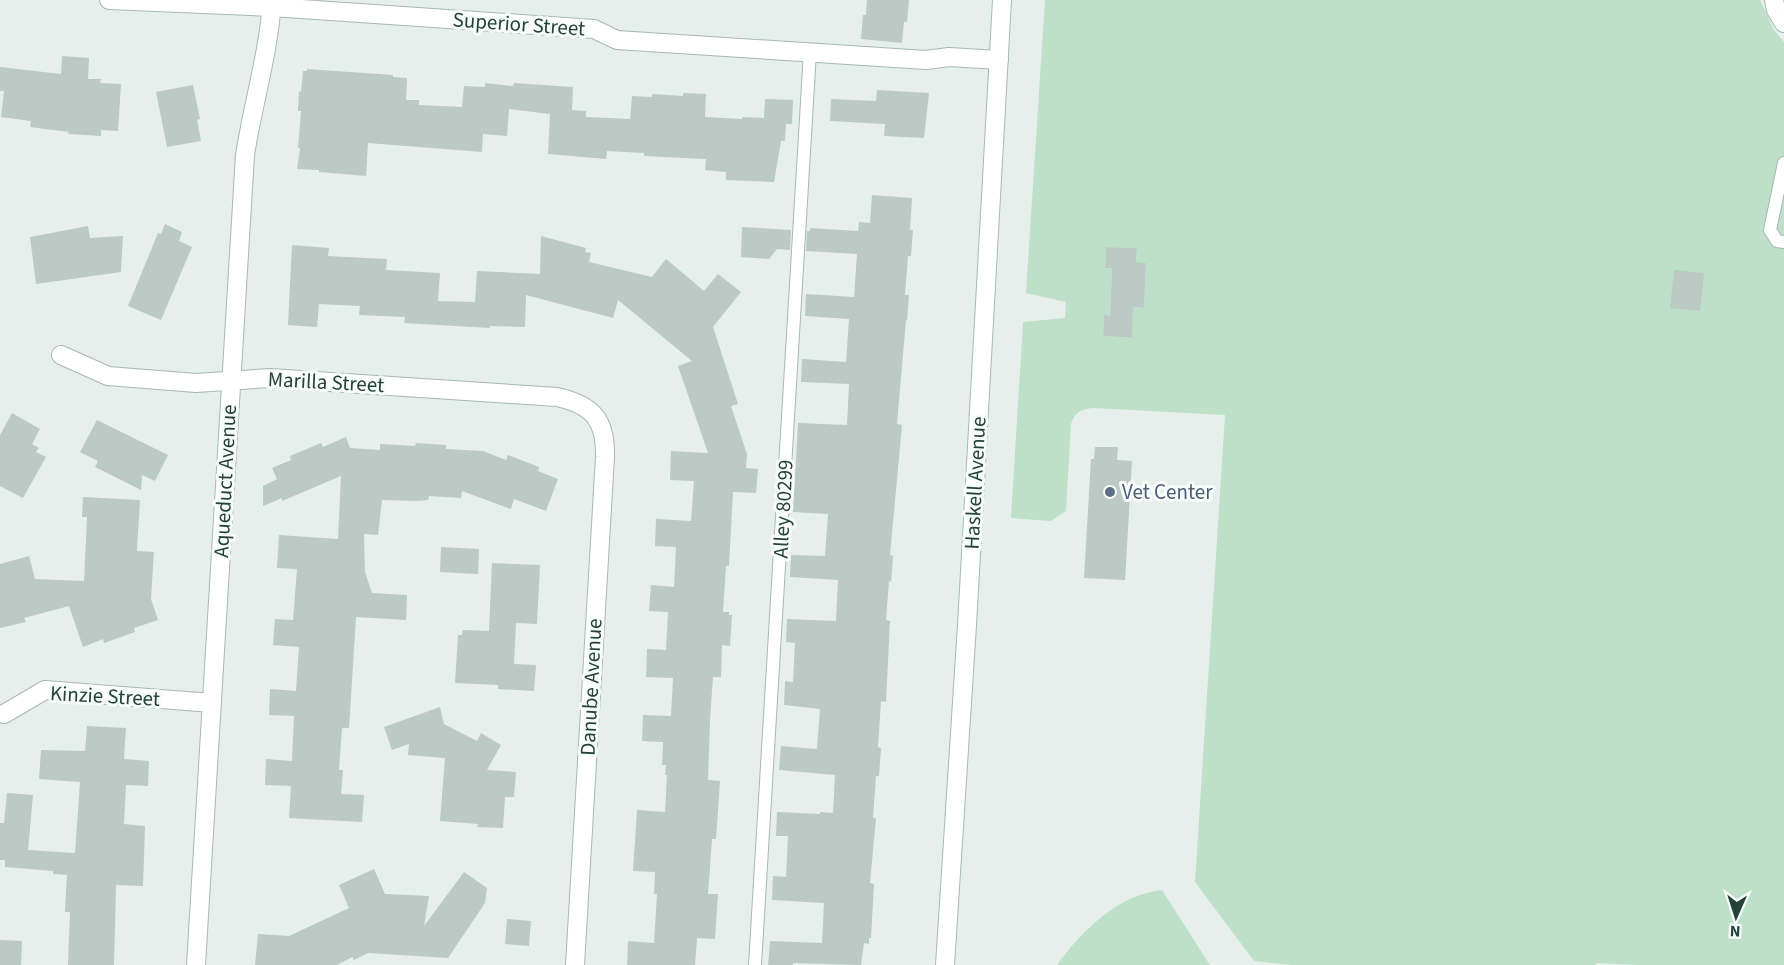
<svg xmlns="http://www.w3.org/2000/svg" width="1784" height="965" font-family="'Source Sans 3',sans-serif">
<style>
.green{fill:#bfe0c8;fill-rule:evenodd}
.building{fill:#bbcac4}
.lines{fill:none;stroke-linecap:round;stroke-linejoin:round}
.service-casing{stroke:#a8b8b2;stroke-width:14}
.minor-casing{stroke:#a8b8b2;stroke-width:20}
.secondary-casing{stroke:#a4bbb3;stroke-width:20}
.service{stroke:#fff;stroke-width:12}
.minor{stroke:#fff;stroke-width:18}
.secondary{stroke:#fff;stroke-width:18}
.service-dot{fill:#5c6f8a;stroke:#f7fbf9;stroke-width:2}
.labels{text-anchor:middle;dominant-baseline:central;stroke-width:6;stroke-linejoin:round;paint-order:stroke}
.street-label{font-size:21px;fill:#24423a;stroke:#f7fbf9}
.service-label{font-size:21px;fill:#4e5e75;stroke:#f7fbf9;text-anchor:start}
</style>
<rect width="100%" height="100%" fill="#e6efeb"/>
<!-- green -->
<path class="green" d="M 1045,0 L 1760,0 L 1774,30 L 1784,42 L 1784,965 L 1638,965 L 1596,963 L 1596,965 L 1292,965 L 1254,961 L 1195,882 L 1225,415 L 1093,408 C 1081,409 1075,412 1071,424 L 1066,511 L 1051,521 L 1011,518 L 1023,322 L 1065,318 L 1066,302 L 1026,293 ZM 1106,247 L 1137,248 L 1136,262 L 1146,263 L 1144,308 L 1133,307 L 1131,338 L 1103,336 L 1104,316 L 1110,316 L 1112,268 L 1105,268 Z
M 1162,890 L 1210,965 L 1057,965 C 1081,931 1119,894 1162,890 Z"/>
<!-- building -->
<path class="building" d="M 867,0 L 909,0 L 907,22 L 904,22 L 902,43 L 861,39 L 863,15 L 866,15 Z
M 62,56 L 89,58 L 88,79 L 101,79 L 100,83 L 121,84 L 118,131 L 101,130 L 101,136 L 68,134 L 69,132 L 30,127 L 31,121 L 1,117 L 4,91 L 0,91 L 0,67 L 61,74 Z
M 307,69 L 393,75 L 393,77 L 407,78 L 406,100 L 419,100 L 419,105 L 462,107 L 464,86 L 485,87 L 485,83 L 513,86 L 514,83 L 573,87 L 572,110 L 586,111 L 586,117 L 630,119 L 632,96 L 652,97 L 652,94 L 683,96 L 683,93 L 706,94 L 705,117 L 742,119 L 742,117 L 764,118 L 765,99 L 793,100 L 792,124 L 786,124 L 785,141 L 781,141 L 774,182 L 726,180 L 726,172 L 705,170 L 706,159 L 644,156 L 644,153 L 607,151 L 606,159 L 548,154 L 550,114 L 509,109 L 507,136 L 483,134 L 482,152 L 368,143 L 366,176 L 319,172 L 319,170 L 297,169 L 300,148 L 298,148 L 301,111 L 298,111 L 299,91 L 301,92 L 303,71 L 307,71 Z
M 193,85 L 200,119 L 197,120 L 201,141 L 167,147 L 156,92 Z
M 877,90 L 929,93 L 924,138 L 884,136 L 885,124 L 830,121 L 831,99 L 876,101 Z
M 872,195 L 912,198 L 910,230 L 913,230 L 911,256 L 908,256 L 905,295 L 909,295 L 907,321 L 906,320 L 897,424 L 902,425 L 890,555 L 893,556 L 891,582 L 889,581 L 886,620 L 890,621 L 886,702 L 881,701 L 878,747 L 881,748 L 879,776 L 876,776 L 873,818 L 876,818 L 870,883 L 874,884 L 871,938 L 869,938 L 869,944 L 864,943 L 861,965 L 793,963 L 793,965 L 768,965 L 770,941 L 822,943 L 824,903 L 772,900 L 773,876 L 786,877 L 788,836 L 776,836 L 777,812 L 820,814 L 820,812 L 833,813 L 835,775 L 779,770 L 781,746 L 817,749 L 820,709 L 784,705 L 785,681 L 793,682 L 795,643 L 786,642 L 787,619 L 836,621 L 838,580 L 790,577 L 791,555 L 825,556 L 828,514 L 793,512 L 798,423 L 847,425 L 849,384 L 801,382 L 802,359 L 846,362 L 849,319 L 805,316 L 806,294 L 854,297 L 857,254 L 806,251 L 807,231 L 810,231 L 810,228 L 858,231 L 859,222 L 870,223 Z
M 165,224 L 182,232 L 179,241 L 192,247 L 161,320 L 128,306 L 158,233 L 161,234 Z
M 88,226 L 90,238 L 123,236 L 121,272 L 36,284 L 30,237 Z
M 742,227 L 791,230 L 790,250 L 777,249 L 769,259 L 741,257 Z
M 541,236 L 586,248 L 585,252 L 591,253 L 589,262 L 652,277 L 666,259 L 704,291 L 718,274 L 741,292 L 713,327 L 738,404 L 731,406 L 747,454 L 746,468 L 758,469 L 756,493 L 733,492 L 729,566 L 726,566 L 723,612 L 729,612 L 729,615 L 732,615 L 730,646 L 722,645 L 721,677 L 713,677 L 710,720 L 708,780 L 720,781 L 716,839 L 712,839 L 708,894 L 718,894 L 715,939 L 697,938 L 695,965 L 627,965 L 628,941 L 654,943 L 657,894 L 654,894 L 655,872 L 633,871 L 637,810 L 665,812 L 667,775 L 665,775 L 666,765 L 662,765 L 663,742 L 642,741 L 643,715 L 671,716 L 673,678 L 646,677 L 647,649 L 666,650 L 668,612 L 649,611 L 651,585 L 674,587 L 676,547 L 655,546 L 656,519 L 691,521 L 694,481 L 670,480 L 671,451 L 708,453 L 678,366 L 692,361 L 618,300 L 613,318 L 526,295 L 525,327 L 490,326 L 490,328 L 404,323 L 405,317 L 359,315 L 360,306 L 319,304 L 317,327 L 288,325 L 292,245 L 329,248 L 328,256 L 387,259 L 386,270 L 440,273 L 438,301 L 475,302 L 477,271 L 540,274 Z
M 1106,247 L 1137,248 L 1136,262 L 1146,263 L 1144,308 L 1133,307 L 1132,338 L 1103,336 L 1104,315 L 1110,316 L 1112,268 L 1105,268 Z
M 1674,270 L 1704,273 L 1700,311 L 1670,308 Z
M 12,413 L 40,429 L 32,444 L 39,448 L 36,452 L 46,457 L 23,498 L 0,486 L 0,435 Z
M 97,420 L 168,455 L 155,481 L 142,475 L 141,490 L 95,467 L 98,461 L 80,452 Z
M 346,437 L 350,448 L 380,450 L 380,444 L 415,446 L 416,443 L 446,445 L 446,449 L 483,451 L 506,460 L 508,455 L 539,467 L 538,471 L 558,479 L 546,511 L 514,499 L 511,509 L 462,491 L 461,498 L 429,496 L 428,500 L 417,501 L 382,500 L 378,535 L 364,534 L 365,572 L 372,593 L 407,595 L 406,620 L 356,617 L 349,728 L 342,728 L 339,770 L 343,770 L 341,794 L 364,795 L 362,822 L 289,818 L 291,786 L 265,785 L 266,759 L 292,761 L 294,716 L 269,715 L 270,689 L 296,691 L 299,647 L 273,645 L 275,619 L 293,620 L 297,569 L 277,568 L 279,535 L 338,539 L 341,476 L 282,501 L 282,498 L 263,506 L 263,486 L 277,479 L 272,468 L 291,460 L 290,456 L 321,443 L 323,447 Z
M 1095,447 L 1118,447 L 1117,460 L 1132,461 L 1125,580 L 1084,578 L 1091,459 L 1094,459 Z
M 83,497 L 140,500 L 137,551 L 154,552 L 151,599 L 158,620 L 134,628 L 135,632 L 104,643 L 103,639 L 83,647 L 69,606 L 24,618 L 26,622 L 0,628 L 0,564 L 29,556 L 35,579 L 84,581 L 87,517 L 82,517 Z
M 441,547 L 479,549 L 478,574 L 440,572 Z
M 492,563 L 540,565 L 537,624 L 516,623 L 514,664 L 536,665 L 534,691 L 498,689 L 498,685 L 455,683 L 458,635 L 462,635 L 463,630 L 489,631 Z
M 440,707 L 444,724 L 477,741 L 481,733 L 501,745 L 487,770 L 516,772 L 514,797 L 505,797 L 503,828 L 477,827 L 478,824 L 440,821 L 445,758 L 408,755 L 409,744 L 392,750 L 384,727 Z
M 87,726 L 126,728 L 124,759 L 149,761 L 148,786 L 126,785 L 124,824 L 145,826 L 143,886 L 116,885 L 114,965 L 68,965 L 70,912 L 65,912 L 67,875 L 53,874 L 53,871 L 5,867 L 5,860 L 0,860 L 0,823 L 4,823 L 7,793 L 33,795 L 28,850 L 75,853 L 80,782 L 39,779 L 41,750 L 85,751 Z
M 374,869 L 385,894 L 429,896 L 424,926 L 464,872 L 487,888 L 485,903 L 448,958 L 368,953 L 354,960 L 352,957 L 337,965 L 255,965 L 258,934 L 289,936 L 349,908 L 339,885 Z
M 507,919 L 531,921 L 529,946 L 505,944 Z
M 0,940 L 22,941 L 21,965 L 0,965 Z"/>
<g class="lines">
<!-- service casing -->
<g class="service-casing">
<path id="service" d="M 1784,163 L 1770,230 L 1777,241 L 1784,242
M 755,965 L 810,52"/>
</g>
<!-- minor casing -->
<g class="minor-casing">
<path id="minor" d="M 109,0 L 272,7 L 594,29 L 617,40 L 926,60 L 949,57 L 999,60
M 1774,0 L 1776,10 L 1784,23
M 61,355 L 108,376 L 196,383 L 270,378 L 557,397 C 593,405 606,420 605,457 L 575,965
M 4,714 L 45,690 L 212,703
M 196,965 L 245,155 C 253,103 269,52 272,0"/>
</g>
<!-- secondary casing -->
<g class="secondary-casing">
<path id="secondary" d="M 945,965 L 967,625 L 1002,0"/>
</g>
<!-- service -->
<use href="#service" class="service"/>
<!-- minor -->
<use href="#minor" class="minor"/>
<!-- secondary -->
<use href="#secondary" class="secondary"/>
</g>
<!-- markers -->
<circle class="service-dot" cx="1110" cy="492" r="6"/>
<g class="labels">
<!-- street labels -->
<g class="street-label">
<text transform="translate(519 24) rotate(4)">Superior Street</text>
<text transform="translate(326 382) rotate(3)">Marilla Street</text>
<text transform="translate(225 481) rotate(-87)">Aqueduct Avenue</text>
<text transform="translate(975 483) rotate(-87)">Haskell Avenue</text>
<text transform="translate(783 509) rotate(-87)">Alley 80299</text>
<text transform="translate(591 687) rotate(-87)">Danube Avenue</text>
<text transform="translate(105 696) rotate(3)">Kinzie Street</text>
</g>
<!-- service labels -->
<g class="service-label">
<text x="1122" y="492">Vet Center</text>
</g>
</g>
<!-- north arrow -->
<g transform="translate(1736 917) rotate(183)" stroke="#f7fbf9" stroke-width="4.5" paint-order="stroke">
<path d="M0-4.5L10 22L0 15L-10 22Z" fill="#24423a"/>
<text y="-9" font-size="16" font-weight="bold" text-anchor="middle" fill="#24423a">N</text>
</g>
</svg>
